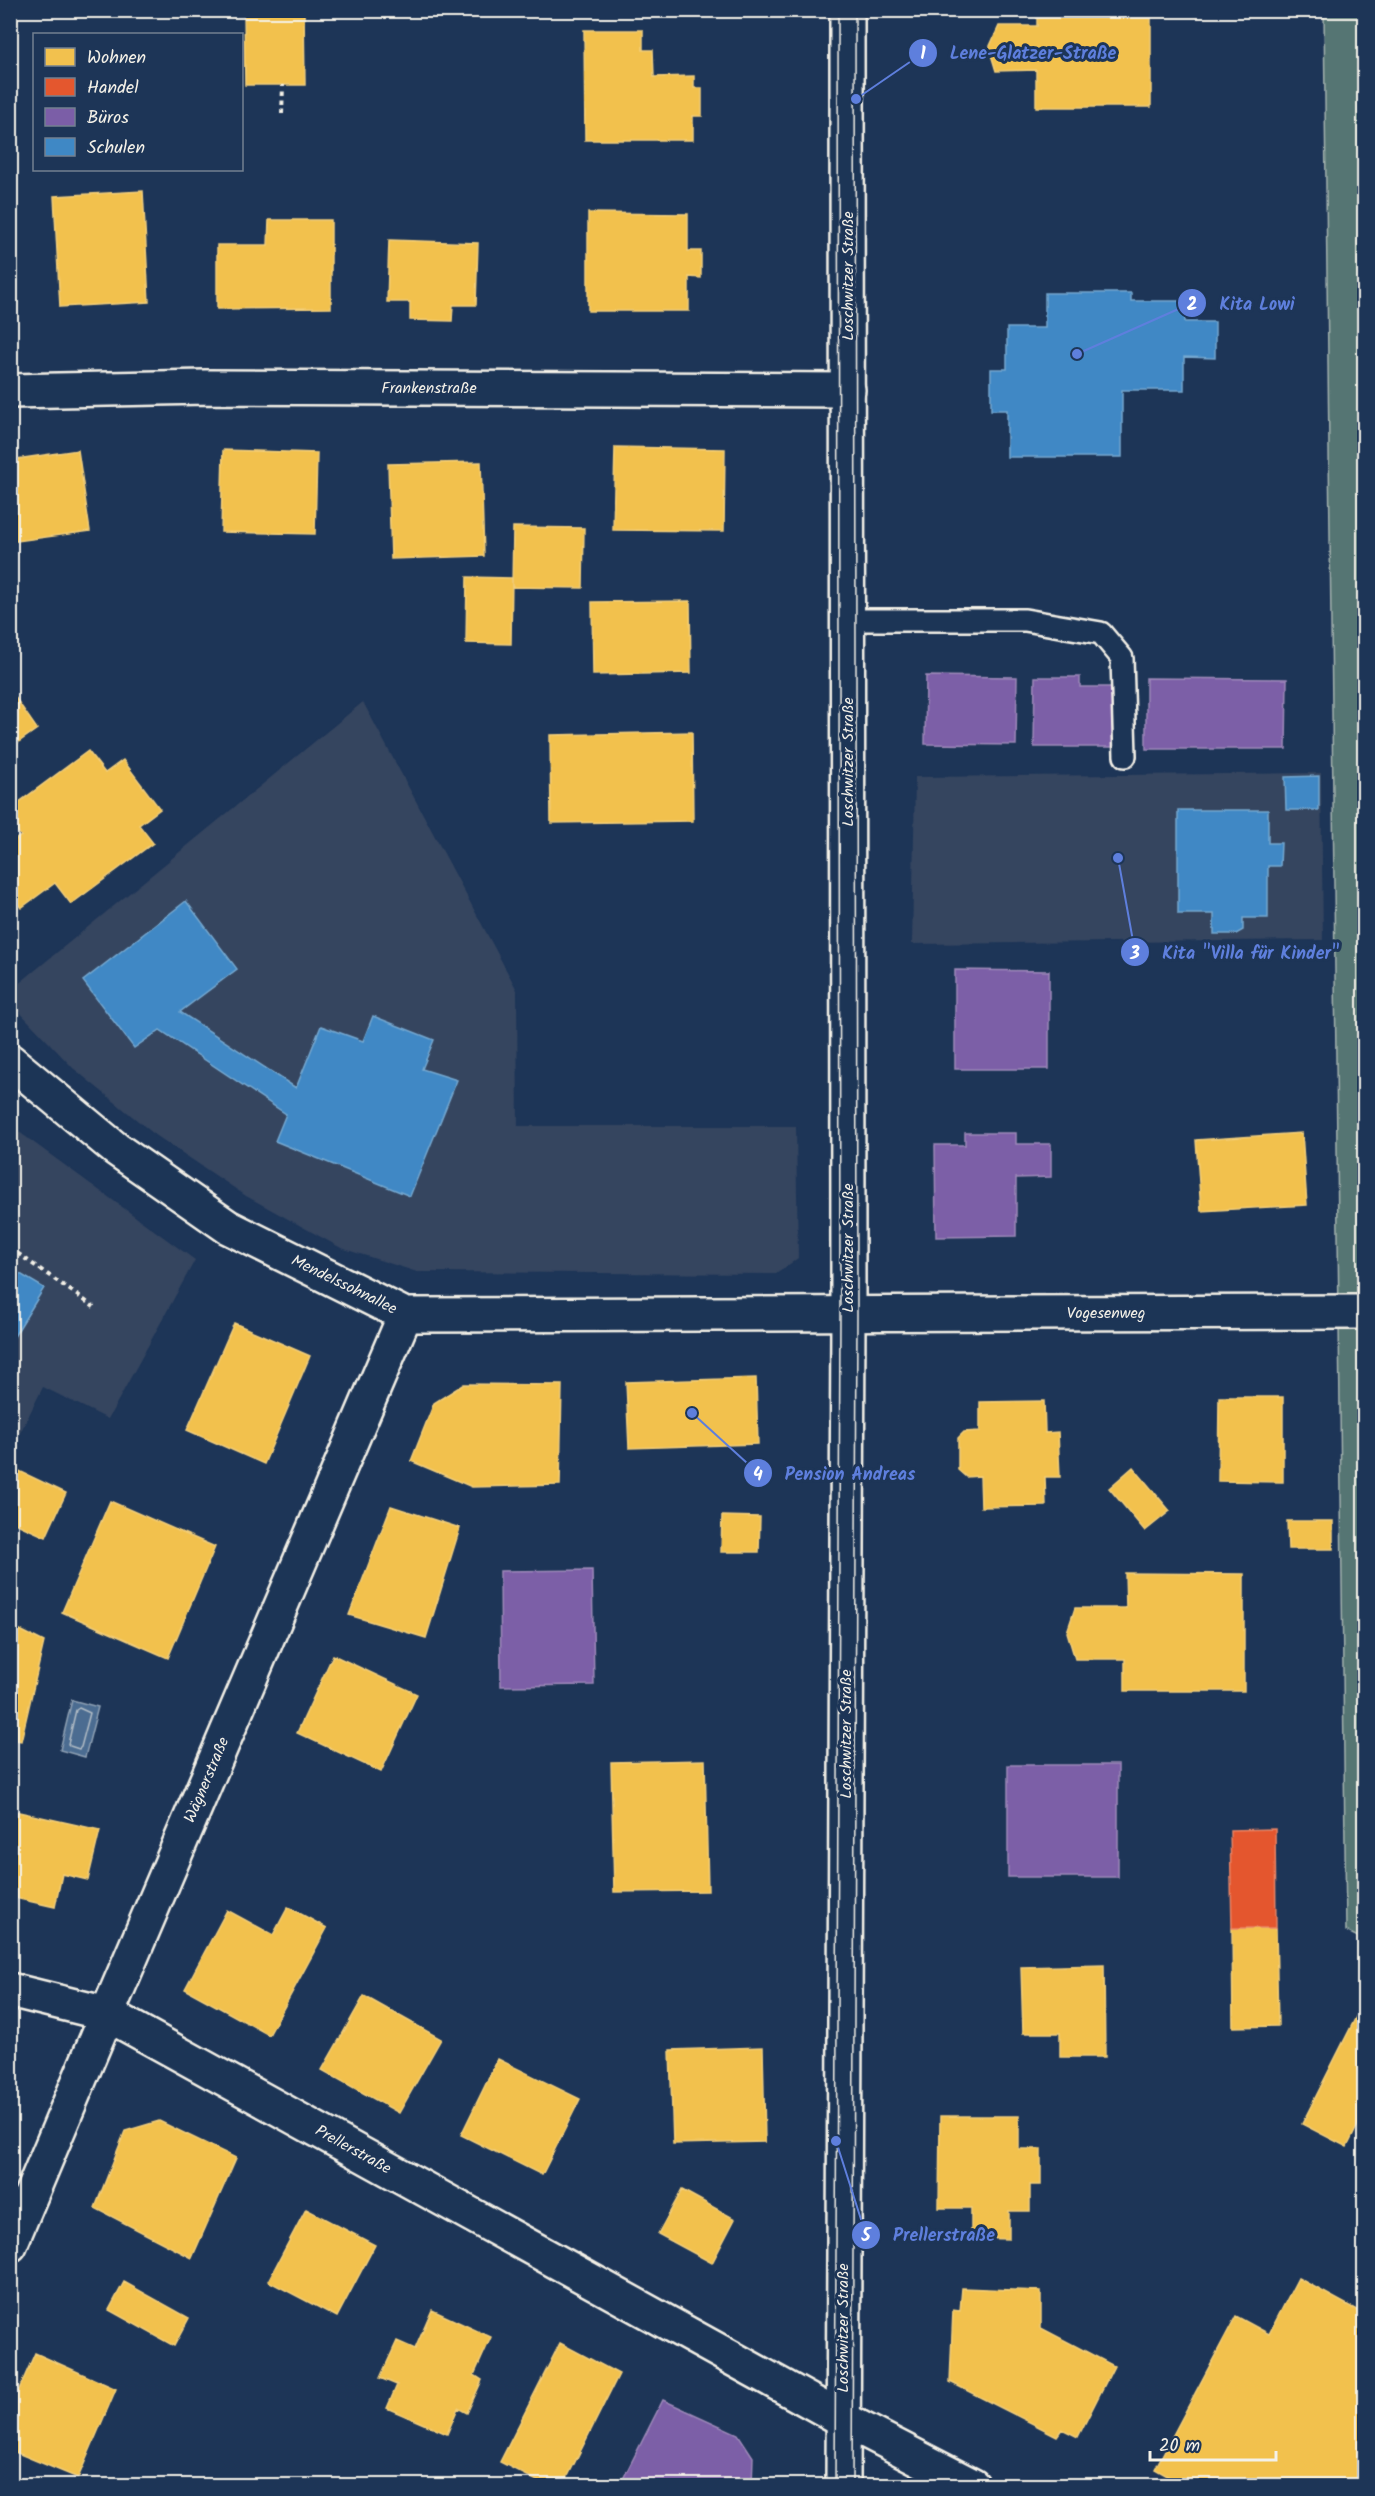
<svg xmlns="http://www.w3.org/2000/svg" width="1375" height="2496" font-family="Kalam,sans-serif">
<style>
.built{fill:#34445f}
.green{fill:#547473;stroke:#a4b2ae;stroke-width:1.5}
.water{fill:#4c6c91;stroke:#8fa1b4;stroke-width:1.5}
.homes{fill:#f2c14e;stroke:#f3cf7c;stroke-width:1.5}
.shops{fill:#e4572e;stroke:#e98566;stroke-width:1.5}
.offices{fill:#7b5ea7;stroke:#9f8aba;stroke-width:1.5}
.schools{fill:#3f88c5;stroke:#75a8d0;stroke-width:1.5}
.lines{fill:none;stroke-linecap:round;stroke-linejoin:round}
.shore{stroke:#b1bcc5;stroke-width:1.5}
.lane-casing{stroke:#f4f1e8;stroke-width:26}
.street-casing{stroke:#f4f1e8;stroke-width:38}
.secondary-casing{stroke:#f4f1e8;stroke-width:38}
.path{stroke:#f4f1e8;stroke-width:4;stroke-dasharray:4.5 4.5;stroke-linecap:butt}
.lane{stroke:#1d3557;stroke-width:21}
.street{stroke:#1d3557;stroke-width:33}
.secondary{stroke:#1d3557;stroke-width:33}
.tram{stroke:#f4f1e8;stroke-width:1.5}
.labels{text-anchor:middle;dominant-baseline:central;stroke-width:6;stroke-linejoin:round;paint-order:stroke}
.street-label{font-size:16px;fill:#f4f1e8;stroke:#1d3557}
.leader{fill:none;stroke:#5e7fdd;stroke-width:2}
.callout-dot{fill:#5e7fdd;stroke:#1d3557;stroke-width:2}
.mark-label{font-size:18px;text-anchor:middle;font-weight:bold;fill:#fff}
.callout-label{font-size:18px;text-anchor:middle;font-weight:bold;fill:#5e7fdd;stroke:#1d3557;stroke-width:6;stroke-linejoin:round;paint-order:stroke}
</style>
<rect width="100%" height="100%" fill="#1d3557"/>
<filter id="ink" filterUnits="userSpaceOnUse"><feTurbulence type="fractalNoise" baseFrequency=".0167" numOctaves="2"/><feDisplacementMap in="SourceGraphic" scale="12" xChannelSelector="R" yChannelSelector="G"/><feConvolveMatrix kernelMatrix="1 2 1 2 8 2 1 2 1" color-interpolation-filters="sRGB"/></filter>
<g filter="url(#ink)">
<!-- built -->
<path class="built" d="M 363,702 L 517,990 L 518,1126 L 796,1126 L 798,1258 L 776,1274 L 417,1272 L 341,1248 L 246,1196 L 154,1134 L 73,1068 L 11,1003 L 11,990 Z
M 1321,773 L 1323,940 L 912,944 L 915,777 Z
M 11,1126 L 195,1260 L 108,1419 L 43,1387 L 11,1451 Z"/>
<!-- green -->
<path class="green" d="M 1324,11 L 1364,11 L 1364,1940 L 1346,1931 Z"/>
<!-- water -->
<path class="water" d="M 72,1700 L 98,1707 L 85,1757 L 60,1750 Z"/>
<!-- homes -->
<path class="homes" d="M 1037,10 L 1151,10 L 1151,107 L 1036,107 L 1036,70 L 996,71 L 989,48 L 999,26 L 1037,26 Z
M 244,11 L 304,11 L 305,85 L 245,85 Z
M 584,30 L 643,30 L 643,50 L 653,50 L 654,77 L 694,76 L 694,88 L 702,88 L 702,116 L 693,116 L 693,140 L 585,140 Z
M 143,191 L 149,302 L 60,307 L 54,196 Z
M 588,213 L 688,214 L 688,251 L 701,251 L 701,278 L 689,277 L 689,311 L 588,311 Z
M 269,220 L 331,220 L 331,308 L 217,309 L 217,245 L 268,245 Z
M 389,240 L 478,243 L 476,305 L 453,305 L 452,321 L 410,320 L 410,302 L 387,302 Z
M 615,447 L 725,449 L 724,531 L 613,530 Z
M 78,450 L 90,531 L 10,542 L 10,460 Z
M 223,450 L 317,453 L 315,534 L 221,532 Z
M 481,462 L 484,556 L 391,559 L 388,464 Z
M 513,527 L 584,528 L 583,588 L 512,587 Z
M 467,577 L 512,578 L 511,644 L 466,643 Z
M 690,601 L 691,673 L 593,675 L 592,602 Z
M 10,690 L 37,729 L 10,748 Z
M 692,732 L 693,821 L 551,823 L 550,735 Z
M 88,751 L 105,773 L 123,760 L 160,809 L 139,825 L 153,843 L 71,904 L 55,883 L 21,908 L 10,894 L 10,843 L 21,836 L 10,822 L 10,809 Z
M 1302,1133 L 1307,1205 L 1201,1211 L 1196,1140 Z
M 234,1323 L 310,1356 L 264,1464 L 187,1430 Z
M 756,1378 L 758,1444 L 629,1448 L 626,1382 Z
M 464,1384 L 562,1385 L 560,1485 L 472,1487 L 411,1461 L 434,1403 Z
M 1219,1397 L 1283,1397 L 1283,1482 L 1218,1481 Z
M 1044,1401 L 1045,1433 L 1058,1432 L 1060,1477 L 1045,1477 L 1046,1506 L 981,1507 L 980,1476 L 966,1477 L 958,1470 L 958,1438 L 964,1432 L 980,1431 L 980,1402 Z
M 1133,1467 L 1170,1511 L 1145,1531 L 1109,1488 Z
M 15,1469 L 66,1493 L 46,1537 L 10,1521 L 10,1478 Z
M 110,1501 L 215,1547 L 168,1658 L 62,1612 Z
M 391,1506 L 460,1528 L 426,1638 L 349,1615 Z
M 722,1516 L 760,1517 L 759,1552 L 721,1552 Z
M 1287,1521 L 1333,1521 L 1333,1549 L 1288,1549 Z
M 1125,1573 L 1244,1574 L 1244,1691 L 1125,1691 L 1125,1659 L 1075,1659 L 1067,1632 L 1075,1608 L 1126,1608 Z
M 10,1625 L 44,1642 L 21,1741 L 10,1739 Z
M 333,1655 L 417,1694 L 381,1772 L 297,1733 Z
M 705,1760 L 708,1891 L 614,1892 L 611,1762 Z
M 10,1810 L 100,1830 L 88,1880 L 62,1874 L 55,1907 L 10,1897 Z
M 288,1907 L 327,1928 L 269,2035 L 185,1989 L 227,1910 L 273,1935 Z
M 1232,1928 L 1276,1928 L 1278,2026 L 1233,2027 Z
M 1104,1965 L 1105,2057 L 1060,2057 L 1060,2033 L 1023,2033 L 1021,1967 Z
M 364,1996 L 441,2039 L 399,2113 L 322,2070 Z
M 1364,2001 L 1364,2113 L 1347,2147 L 1302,2124 Z
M 763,2047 L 765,2142 L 673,2144 L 670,2050 Z
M 498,2059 L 580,2099 L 542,2175 L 461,2135 Z
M 940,2116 L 1019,2116 L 1019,2149 L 1041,2149 L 1041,2185 L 1030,2185 L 1030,2211 L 1009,2211 L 1009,2239 L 971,2238 L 971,2208 L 939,2208 Z
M 159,2121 L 236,2158 L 192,2258 L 95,2208 L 125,2131 Z
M 682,2190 L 735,2219 L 712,2263 L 658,2234 Z
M 306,2209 L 375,2245 L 337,2317 L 268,2281 Z
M 1298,2278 L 1364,2314 L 1364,2486 L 1185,2486 L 1155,2469 L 1236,2316 L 1269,2334 Z
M 124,2282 L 189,2318 L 174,2346 L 109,2310 Z
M 962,2288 L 1041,2291 L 1041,2328 L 1114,2366 L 1078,2437 L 1062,2429 L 1057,2436 L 950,2382 L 953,2310 L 960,2311 Z
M 432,2310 L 491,2337 L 474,2375 L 482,2380 L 467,2413 L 458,2408 L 447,2434 L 387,2408 L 397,2385 L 380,2378 L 397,2341 L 415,2349 Z
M 560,2343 L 619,2374 L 563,2486 L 547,2486 L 500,2462 Z
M 35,2353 L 116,2389 L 78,2478 L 10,2450 L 10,2410 Z"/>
<!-- shops -->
<path class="shops" d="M 1275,1829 L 1276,1928 L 1232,1928 L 1230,1830 Z"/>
<!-- offices -->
<path class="offices" d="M 926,676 L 1017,677 L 1016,745 L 925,744 Z
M 1035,677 L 1080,677 L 1080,687 L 1114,687 L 1114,747 L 1034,747 Z
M 1146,678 L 1287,679 L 1286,749 L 1146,749 Z
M 955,970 L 1049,971 L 1049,1069 L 955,1069 Z
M 965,1133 L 1016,1133 L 1016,1144 L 1051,1144 L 1051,1177 L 1016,1178 L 1016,1236 L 936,1237 L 935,1145 L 965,1145 Z
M 592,1570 L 594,1685 L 501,1686 L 500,1571 Z
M 1008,1765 L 1118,1765 L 1118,1877 L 1008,1877 Z
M 663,2400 L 738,2434 L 753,2457 L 752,2486 L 626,2486 L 621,2483 Z"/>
<!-- schools -->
<path class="schools" d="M 1045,293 L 1131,293 L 1131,301 L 1185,301 L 1185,322 L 1215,322 L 1215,358 L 1184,357 L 1184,390 L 1122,390 L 1122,457 L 1007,457 L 1007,410 L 991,410 L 991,369 L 1007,369 L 1007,328 L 1045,328 Z
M 1319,776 L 1319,810 L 1286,810 L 1285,777 Z
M 1178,810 L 1268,810 L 1268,843 L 1281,843 L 1280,866 L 1268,866 L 1268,918 L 1243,918 L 1243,930 L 1236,934 L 1214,934 L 1214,914 L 1178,914 Z
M 186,901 L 237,969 L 180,1012 L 296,1088 L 321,1026 L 363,1041 L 373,1016 L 434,1040 L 422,1069 L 457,1080 L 410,1196 L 275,1141 L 286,1114 L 160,1030 L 134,1048 L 83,981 Z
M 10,1268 L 44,1288 L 10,1343 Z"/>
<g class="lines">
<!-- shore -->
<path class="shore" d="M 79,1708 L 90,1713 L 81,1747 L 79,1749 L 70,1746 L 68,1744 L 76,1710 Z"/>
<!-- lane casing -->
<g class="lane-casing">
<path id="lane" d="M 848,620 L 1025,620 L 1101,633 L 1122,658 L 1125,756"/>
</g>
<!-- street casing -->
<g class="street-casing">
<path id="street" d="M 10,391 L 206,387 L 848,390
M 10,1061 L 116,1149 L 228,1227 L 405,1315 L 1364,1312
M 10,1990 L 107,2014 L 835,2415 L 973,2486
M 10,2245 L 107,2014 L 405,1315"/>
</g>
<!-- secondary casing -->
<g class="secondary-casing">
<path id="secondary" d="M 843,2486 L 848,1314 L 847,10"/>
</g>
<!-- path -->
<path class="path" d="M 282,114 L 283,85
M 10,1248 L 94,1307"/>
<!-- lane -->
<use href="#lane" class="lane"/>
<!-- street -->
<use href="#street" class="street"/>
<!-- secondary -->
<use href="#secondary" class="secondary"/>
<!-- tram -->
<path class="tram" d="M 835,2486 L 840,1314 L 838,10
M 852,2486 L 857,1314 L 855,10"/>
</g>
</g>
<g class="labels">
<!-- street labels -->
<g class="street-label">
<text transform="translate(848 276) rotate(-90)">Loschwitzer Straße</text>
<text x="429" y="388">Frankenstraße</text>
<text transform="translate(848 762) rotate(-90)">Loschwitzer Straße</text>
<text transform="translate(848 1248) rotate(-90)">Loschwitzer Straße</text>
<text transform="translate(344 1285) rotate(26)">Mendelssohnallee</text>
<text x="1106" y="1313">Vogesenweg</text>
<text transform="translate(846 1734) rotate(-90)">Loschwitzer Straße</text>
<text transform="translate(207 1780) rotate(-67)">Wägnerstraße</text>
<text transform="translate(353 2150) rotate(29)">Prellerstraße</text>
<text transform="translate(843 2328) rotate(-90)">Loschwitzer Straße</text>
</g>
</g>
<!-- callouts -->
<path class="leader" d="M856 99L923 53M1077 354L1192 303M1118 858L1135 952M692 1413L758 1473M836 2141L866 2235"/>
<g class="callout-dot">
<circle cx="856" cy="99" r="6"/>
<circle cx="1077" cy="354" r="6"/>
<circle cx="1118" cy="858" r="6"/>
<circle cx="692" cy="1413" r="6"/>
<circle cx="836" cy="2141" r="6"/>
<circle cx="923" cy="53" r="15"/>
<circle cx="1192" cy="303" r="15"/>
<circle cx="1135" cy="952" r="15"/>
<circle cx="758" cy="1473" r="15"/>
<circle cx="866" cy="2235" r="15"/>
</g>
<g class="mark-label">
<text x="923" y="59">1</text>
<text x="1192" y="310">2</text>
<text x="1135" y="959">3</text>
<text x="758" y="1480">4</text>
<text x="866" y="2241">5</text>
</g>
<g class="callout-label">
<text x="1033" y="59">Lene-Glatzer-Straße</text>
<text x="1257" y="310">Kita Lowi</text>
<text x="1251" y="959">Kita "Villa für Kinder"</text>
<text x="850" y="1480">Pension Andreas</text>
<text x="944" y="2241">Prellerstraße</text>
</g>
<!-- margin -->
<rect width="1375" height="2496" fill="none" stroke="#1d3557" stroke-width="36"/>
<rect x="18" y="18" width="1339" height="2460" fill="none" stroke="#f4f1e8" stroke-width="2" filter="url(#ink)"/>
<!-- legend -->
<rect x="33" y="33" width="210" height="138" fill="#1d3557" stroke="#738091" stroke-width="1.5"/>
<rect x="45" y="48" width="30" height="18" fill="#f2c14e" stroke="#738091" stroke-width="1.5"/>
<text x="87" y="63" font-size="18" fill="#f4f1e8">Wohnen</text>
<rect x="45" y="78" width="30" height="18" fill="#e4572e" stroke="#738091" stroke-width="1.5"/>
<text x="87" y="93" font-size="18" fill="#f4f1e8">Handel</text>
<rect x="45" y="108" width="30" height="18" fill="#7b5ea7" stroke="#738091" stroke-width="1.5"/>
<text x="87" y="123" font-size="18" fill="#f4f1e8">Büros</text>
<rect x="45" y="138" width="30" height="18" fill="#3f88c5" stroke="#738091" stroke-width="1.5"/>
<text x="87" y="153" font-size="18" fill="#f4f1e8">Schulen</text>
<!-- scale -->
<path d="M1150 2451v9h126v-9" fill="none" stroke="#f4f1e8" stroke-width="3"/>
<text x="1159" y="2451" font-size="18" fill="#f4f1e8" stroke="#1d3557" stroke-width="4.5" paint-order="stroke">20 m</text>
</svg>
